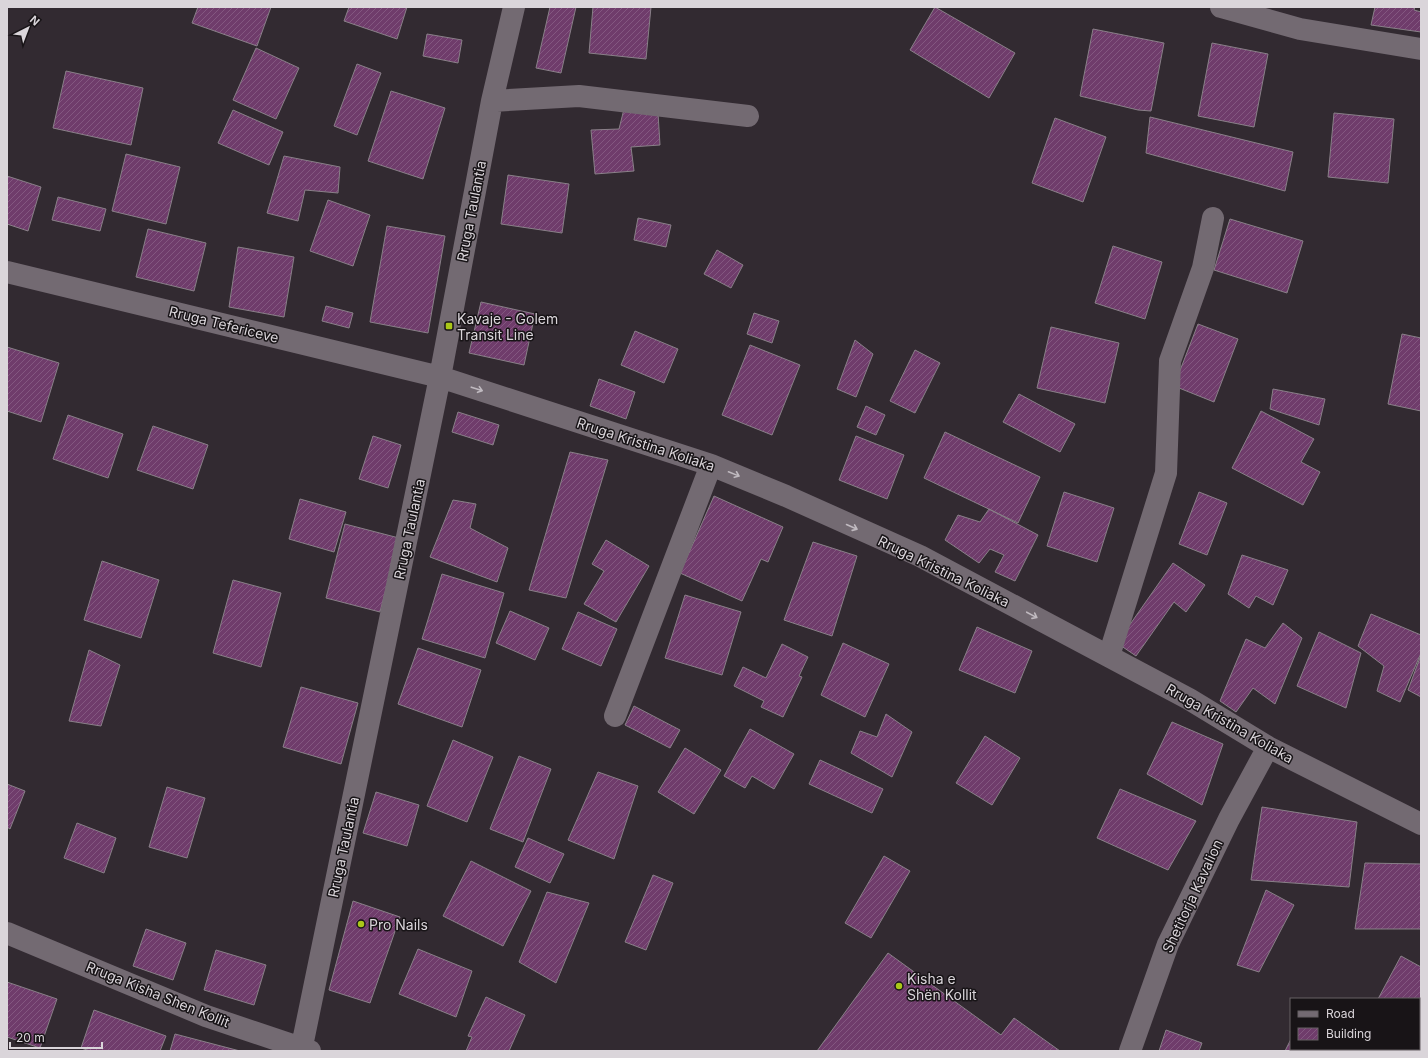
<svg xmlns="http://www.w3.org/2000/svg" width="1428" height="1058" font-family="Inter,sans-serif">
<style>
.building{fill:url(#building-hatch);stroke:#898088}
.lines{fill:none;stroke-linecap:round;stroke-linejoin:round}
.minor{stroke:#736a72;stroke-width:22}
.oneway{stroke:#c0bac0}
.poi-dot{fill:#aac718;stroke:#181417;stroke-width:1.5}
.labels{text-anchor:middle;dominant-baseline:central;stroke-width:3;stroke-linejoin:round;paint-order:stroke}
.street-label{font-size:14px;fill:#dad5da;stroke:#181417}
.poi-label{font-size:14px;fill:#dad5da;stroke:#181417;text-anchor:start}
</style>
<defs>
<pattern id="building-hatch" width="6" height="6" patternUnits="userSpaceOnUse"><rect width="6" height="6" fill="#6f3c6b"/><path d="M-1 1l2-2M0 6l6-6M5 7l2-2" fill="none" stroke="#835780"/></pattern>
</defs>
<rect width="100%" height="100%" fill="#322a31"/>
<!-- building -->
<path class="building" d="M 198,7 L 271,7 L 257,46 L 192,23 Z
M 349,7 L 407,7 L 397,39 L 344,21 Z
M 550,7 L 576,7 L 561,73 L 536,68 Z
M 593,7 L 651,7 L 646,59 L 589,53 Z
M 935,7 L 1015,53 L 989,98 L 910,50 Z
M 1375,7 L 1415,7 L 1414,10 L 1421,12 L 1421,32 L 1371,25 Z
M 1093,29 L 1164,43 L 1151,111 L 1138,110 L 1080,96 Z
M 427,34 L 462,40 L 458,63 L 423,56 Z
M 1212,43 L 1268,54 L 1254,127 L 1198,116 Z
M 256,48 L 299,68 L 276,119 L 233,100 Z
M 357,64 L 381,73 L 357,135 L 334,126 Z
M 66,71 L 143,88 L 131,145 L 53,128 Z
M 391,91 L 445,108 L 423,179 L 368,161 Z
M 624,109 L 658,113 L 660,145 L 631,147 L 634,171 L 595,174 L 591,130 L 619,129 Z
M 233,110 L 283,132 L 269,165 L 218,143 Z
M 1334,113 L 1394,119 L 1388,183 L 1328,177 Z
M 1150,117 L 1293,152 L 1285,191 L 1146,153 Z
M 1055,118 L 1106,137 L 1083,202 L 1032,183 Z
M 126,154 L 180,167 L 166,224 L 112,211 Z
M 284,156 L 340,167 L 338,193 L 305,190 L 298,221 L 267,213 Z
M 508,175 L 569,184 L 562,233 L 501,224 Z
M 7,176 L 41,187 L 28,231 L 7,224 Z
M 58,197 L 106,209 L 100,231 L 52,220 Z
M 328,200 L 370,215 L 353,266 L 310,251 Z
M 638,218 L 671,225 L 666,247 L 634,240 Z
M 1230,219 L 1303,241 L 1287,293 L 1214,270 Z
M 387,226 L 445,236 L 428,333 L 370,322 Z
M 148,229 L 206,243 L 194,291 L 136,277 Z
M 1113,246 L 1162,262 L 1145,319 L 1095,303 Z
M 238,247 L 294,257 L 284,317 L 229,307 Z
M 717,250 L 743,265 L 731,288 L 704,274 Z
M 481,302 L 535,314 L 524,365 L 469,353 Z
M 326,306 L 353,313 L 349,328 L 322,321 Z
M 754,313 L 779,321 L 772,343 L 747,334 Z
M 1198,324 L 1238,339 L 1214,402 L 1174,386 Z
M 1051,327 L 1119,343 L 1105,403 L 1037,388 Z
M 635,331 L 678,349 L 664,383 L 621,365 Z
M 1402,334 L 1421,338 L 1421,411 L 1388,404 Z
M 855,340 L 873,354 L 856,397 L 837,389 Z
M 750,345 L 800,365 L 772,435 L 722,415 Z
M 7,347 L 59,363 L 41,422 L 7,411 Z
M 915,350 L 940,363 L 915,413 L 890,401 Z
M 599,379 L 635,392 L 626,419 L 590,406 Z
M 1273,389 L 1325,399 L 1319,425 L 1270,409 Z
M 1019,394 L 1075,424 L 1060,452 L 1003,422 Z
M 866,406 L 885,415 L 876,435 L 857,427 Z
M 1261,411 L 1314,439 L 1301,462 L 1320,472 L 1303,505 L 1232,468 Z
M 458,412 L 499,425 L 493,445 L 452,432 Z
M 68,415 L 123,434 L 108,478 L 53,459 Z
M 153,426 L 208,445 L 193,489 L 137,470 Z
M 945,432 L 1040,477 L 1018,523 L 924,478 Z
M 373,436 L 401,445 L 388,488 L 359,479 Z
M 856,436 L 904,455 L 887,499 L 839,480 Z
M 570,452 L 608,460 L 566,598 L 529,590 Z
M 1064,492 L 1114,508 L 1097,562 L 1047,546 Z
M 1199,492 L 1227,503 L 1207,555 L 1179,544 Z
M 714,496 L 783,527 L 768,562 L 761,559 L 742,601 L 680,573 Z
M 300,499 L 346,512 L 334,552 L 289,539 Z
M 453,500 L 476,504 L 470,528 L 508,548 L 497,582 L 430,557 Z
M 989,509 L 1038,535 L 1015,581 L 995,572 L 1004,555 L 990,549 L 979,563 L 945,540 L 958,515 L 980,522 Z
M 345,524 L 399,538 L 380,612 L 326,598 Z
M 606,540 L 649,566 L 616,622 L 584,604 L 604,571 L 592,564 Z
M 813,542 L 857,556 L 832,636 L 784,620 Z
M 1242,555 L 1288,570 L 1273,605 L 1256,596 L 1249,608 L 1228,594 Z
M 102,561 L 159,580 L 141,638 L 84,620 Z
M 1173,563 L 1205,585 L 1186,612 L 1174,602 L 1136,656 L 1117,643 Z
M 442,574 L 504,593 L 485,658 L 422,639 Z
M 233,580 L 281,593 L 261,667 L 213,653 Z
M 685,595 L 741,612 L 722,675 L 665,658 Z
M 510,611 L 549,628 L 535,660 L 496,643 Z
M 578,612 L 617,629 L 601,666 L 562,649 Z
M 1371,614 L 1421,635 L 1421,653 L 1400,702 L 1377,691 L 1384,666 L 1358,646 Z
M 1283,623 L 1302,638 L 1275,704 L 1253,688 L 1236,712 L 1220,701 L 1246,639 L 1265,648 Z
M 977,627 L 1032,651 L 1015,693 L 959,670 Z
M 1319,632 L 1361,653 L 1346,708 L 1297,686 Z
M 843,643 L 889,664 L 865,717 L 821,695 Z
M 782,644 L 808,657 L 799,676 L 802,677 L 783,717 L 761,707 L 764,701 L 734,686 L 743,667 L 766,678 Z
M 418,648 L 481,670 L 462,727 L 398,704 Z
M 89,650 L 120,665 L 101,726 L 69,721 Z
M 1421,655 L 1421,697 L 1408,690 Z
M 301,687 L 358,703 L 341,764 L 283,747 Z
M 634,706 L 680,730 L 670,748 L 625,725 Z
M 886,714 L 912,732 L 892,777 L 851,753 L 860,731 L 877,737 Z
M 1172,722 L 1223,744 L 1202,805 L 1147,774 Z
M 750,729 L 794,754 L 774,789 L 752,776 L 745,788 L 724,776 Z
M 985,736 L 1020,758 L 992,805 L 956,783 Z
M 453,740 L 493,757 L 467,822 L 427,806 Z
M 685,748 L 721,770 L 694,814 L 658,792 Z
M 519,756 L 551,769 L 523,842 L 490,829 Z
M 820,760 L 883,789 L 872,813 L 809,784 Z
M 598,772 L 638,786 L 614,859 L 568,840 Z
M 7,784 L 25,791 L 10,829 L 7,827 Z
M 167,787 L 205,798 L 187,858 L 149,847 Z
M 1120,789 L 1196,821 L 1168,870 L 1097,838 Z
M 376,792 L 419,805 L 407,846 L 363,833 Z
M 1262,807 L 1357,822 L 1349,887 L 1251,880 Z
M 77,823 L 116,838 L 104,873 L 64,858 Z
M 528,838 L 564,854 L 550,883 L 515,867 Z
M 884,856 L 910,871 L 871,938 L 845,923 Z
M 471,861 L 531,891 L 503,946 L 443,916 Z
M 1365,863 L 1421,864 L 1421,929 L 1355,929 Z
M 653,875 L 673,883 L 646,950 L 625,942 Z
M 1266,890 L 1294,905 L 1259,972 L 1237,965 Z
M 547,892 L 589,903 L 556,983 L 519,962 Z
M 353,901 L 400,917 L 370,1003 L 329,990 Z
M 146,929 L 186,943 L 173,980 L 133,966 Z
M 418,949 L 472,971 L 456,1017 L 399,994 Z
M 216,950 L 266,965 L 254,1005 L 204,990 Z
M 888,953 L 1001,1035 L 1014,1018 L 1060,1051 L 817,1051 Z
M 1401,956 L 1421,967 L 1421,998 L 1419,1001 L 1419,999 L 1378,999 Z
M 7,982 L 57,999 L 40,1048 L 7,1037 Z
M 486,997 L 525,1015 L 509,1051 L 466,1051 L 472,1037 L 468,1036 Z
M 94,1010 L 166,1036 L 160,1051 L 90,1051 L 81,1048 Z
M 1166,1030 L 1202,1043 L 1199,1051 L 1159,1051 Z
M 175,1034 L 240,1051 L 170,1051 Z
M 1291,1039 L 1291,1049 L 1328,1049 L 1327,1051 L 1285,1051 Z"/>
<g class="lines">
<!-- minor -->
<path class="minor" d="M 1221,7 L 1300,29 L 1421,49
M 492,101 L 579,96 L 748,116
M 7,272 L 440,377 L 711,465 L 786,496 L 920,556 L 1189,699 L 1268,747 L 1421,824
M 1109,656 L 1166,473 L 1170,361 L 1203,268 L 1213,218
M 615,716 L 711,465
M 7,933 L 206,1016 L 310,1051
M 301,1051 L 440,377 L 492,101 L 514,7
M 1130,1051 L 1168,944 L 1229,819 L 1268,747"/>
</g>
<!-- one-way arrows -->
<defs><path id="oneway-shaft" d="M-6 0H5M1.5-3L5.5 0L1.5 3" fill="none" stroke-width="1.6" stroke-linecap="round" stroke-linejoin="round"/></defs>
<g class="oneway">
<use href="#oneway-shaft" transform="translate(477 389) rotate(18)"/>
<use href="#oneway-shaft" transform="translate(734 474) rotate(22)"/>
<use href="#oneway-shaft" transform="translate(852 527) rotate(24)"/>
<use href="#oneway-shaft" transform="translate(1032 615) rotate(28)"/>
</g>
<!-- markers -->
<g class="poi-dot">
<rect x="445" y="322" width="8" height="8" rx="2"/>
<circle cx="361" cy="924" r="4"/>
<circle cx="899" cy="986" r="4"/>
</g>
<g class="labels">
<!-- street labels -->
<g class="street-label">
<text transform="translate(471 211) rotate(-79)">Rruga Taulantia</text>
<text transform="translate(224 324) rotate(14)">Rruga Tefericeve</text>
<text transform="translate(646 444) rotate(18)">Rruga Kristina Koliaka</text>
<text transform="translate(409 529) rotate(-78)">Rruga Taulantia</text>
<text transform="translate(944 571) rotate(26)">Rruga Kristina Koliaka</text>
<text transform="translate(1230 723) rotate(30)">Rruga Kristina Koliaka</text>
<text transform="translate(343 847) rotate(-78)">Rruga Taulantia</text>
<text transform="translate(1192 896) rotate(-65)">Shetitorja Kavalion</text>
<text transform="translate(158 994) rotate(22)">Rruga Kisha Shen Kollit</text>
</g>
<!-- poi labels -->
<g class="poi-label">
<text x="457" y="318">Kavaje - Golem<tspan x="457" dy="16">Transit Line</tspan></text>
<text x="369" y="924">Pro Nails</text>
<text x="907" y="978">Kisha e<tspan x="907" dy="16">Shën Kollit</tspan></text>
</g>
</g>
<!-- border -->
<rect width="1428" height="1058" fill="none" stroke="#dad5da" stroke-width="16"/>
<!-- legend -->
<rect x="1290" y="998" width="130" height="52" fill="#181417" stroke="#666165"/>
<rect x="1298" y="1011" width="20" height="6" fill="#736a72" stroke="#666165"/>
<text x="1326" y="1018" font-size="12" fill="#dad5da">Road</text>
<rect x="1298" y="1028" width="20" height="12" fill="url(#building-hatch)" stroke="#666165"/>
<text x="1326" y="1038" font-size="12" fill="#dad5da">Building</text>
<!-- north arrow -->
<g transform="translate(28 28) rotate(42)" stroke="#181417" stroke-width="3" paint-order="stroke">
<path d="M0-3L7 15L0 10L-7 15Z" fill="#dad5da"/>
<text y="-6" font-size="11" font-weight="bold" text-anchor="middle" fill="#dad5da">N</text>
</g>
<!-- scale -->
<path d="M10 1042v6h92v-6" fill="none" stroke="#dad5da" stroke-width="2"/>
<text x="16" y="1042" font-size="12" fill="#dad5da" stroke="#181417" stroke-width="3" paint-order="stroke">20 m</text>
</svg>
